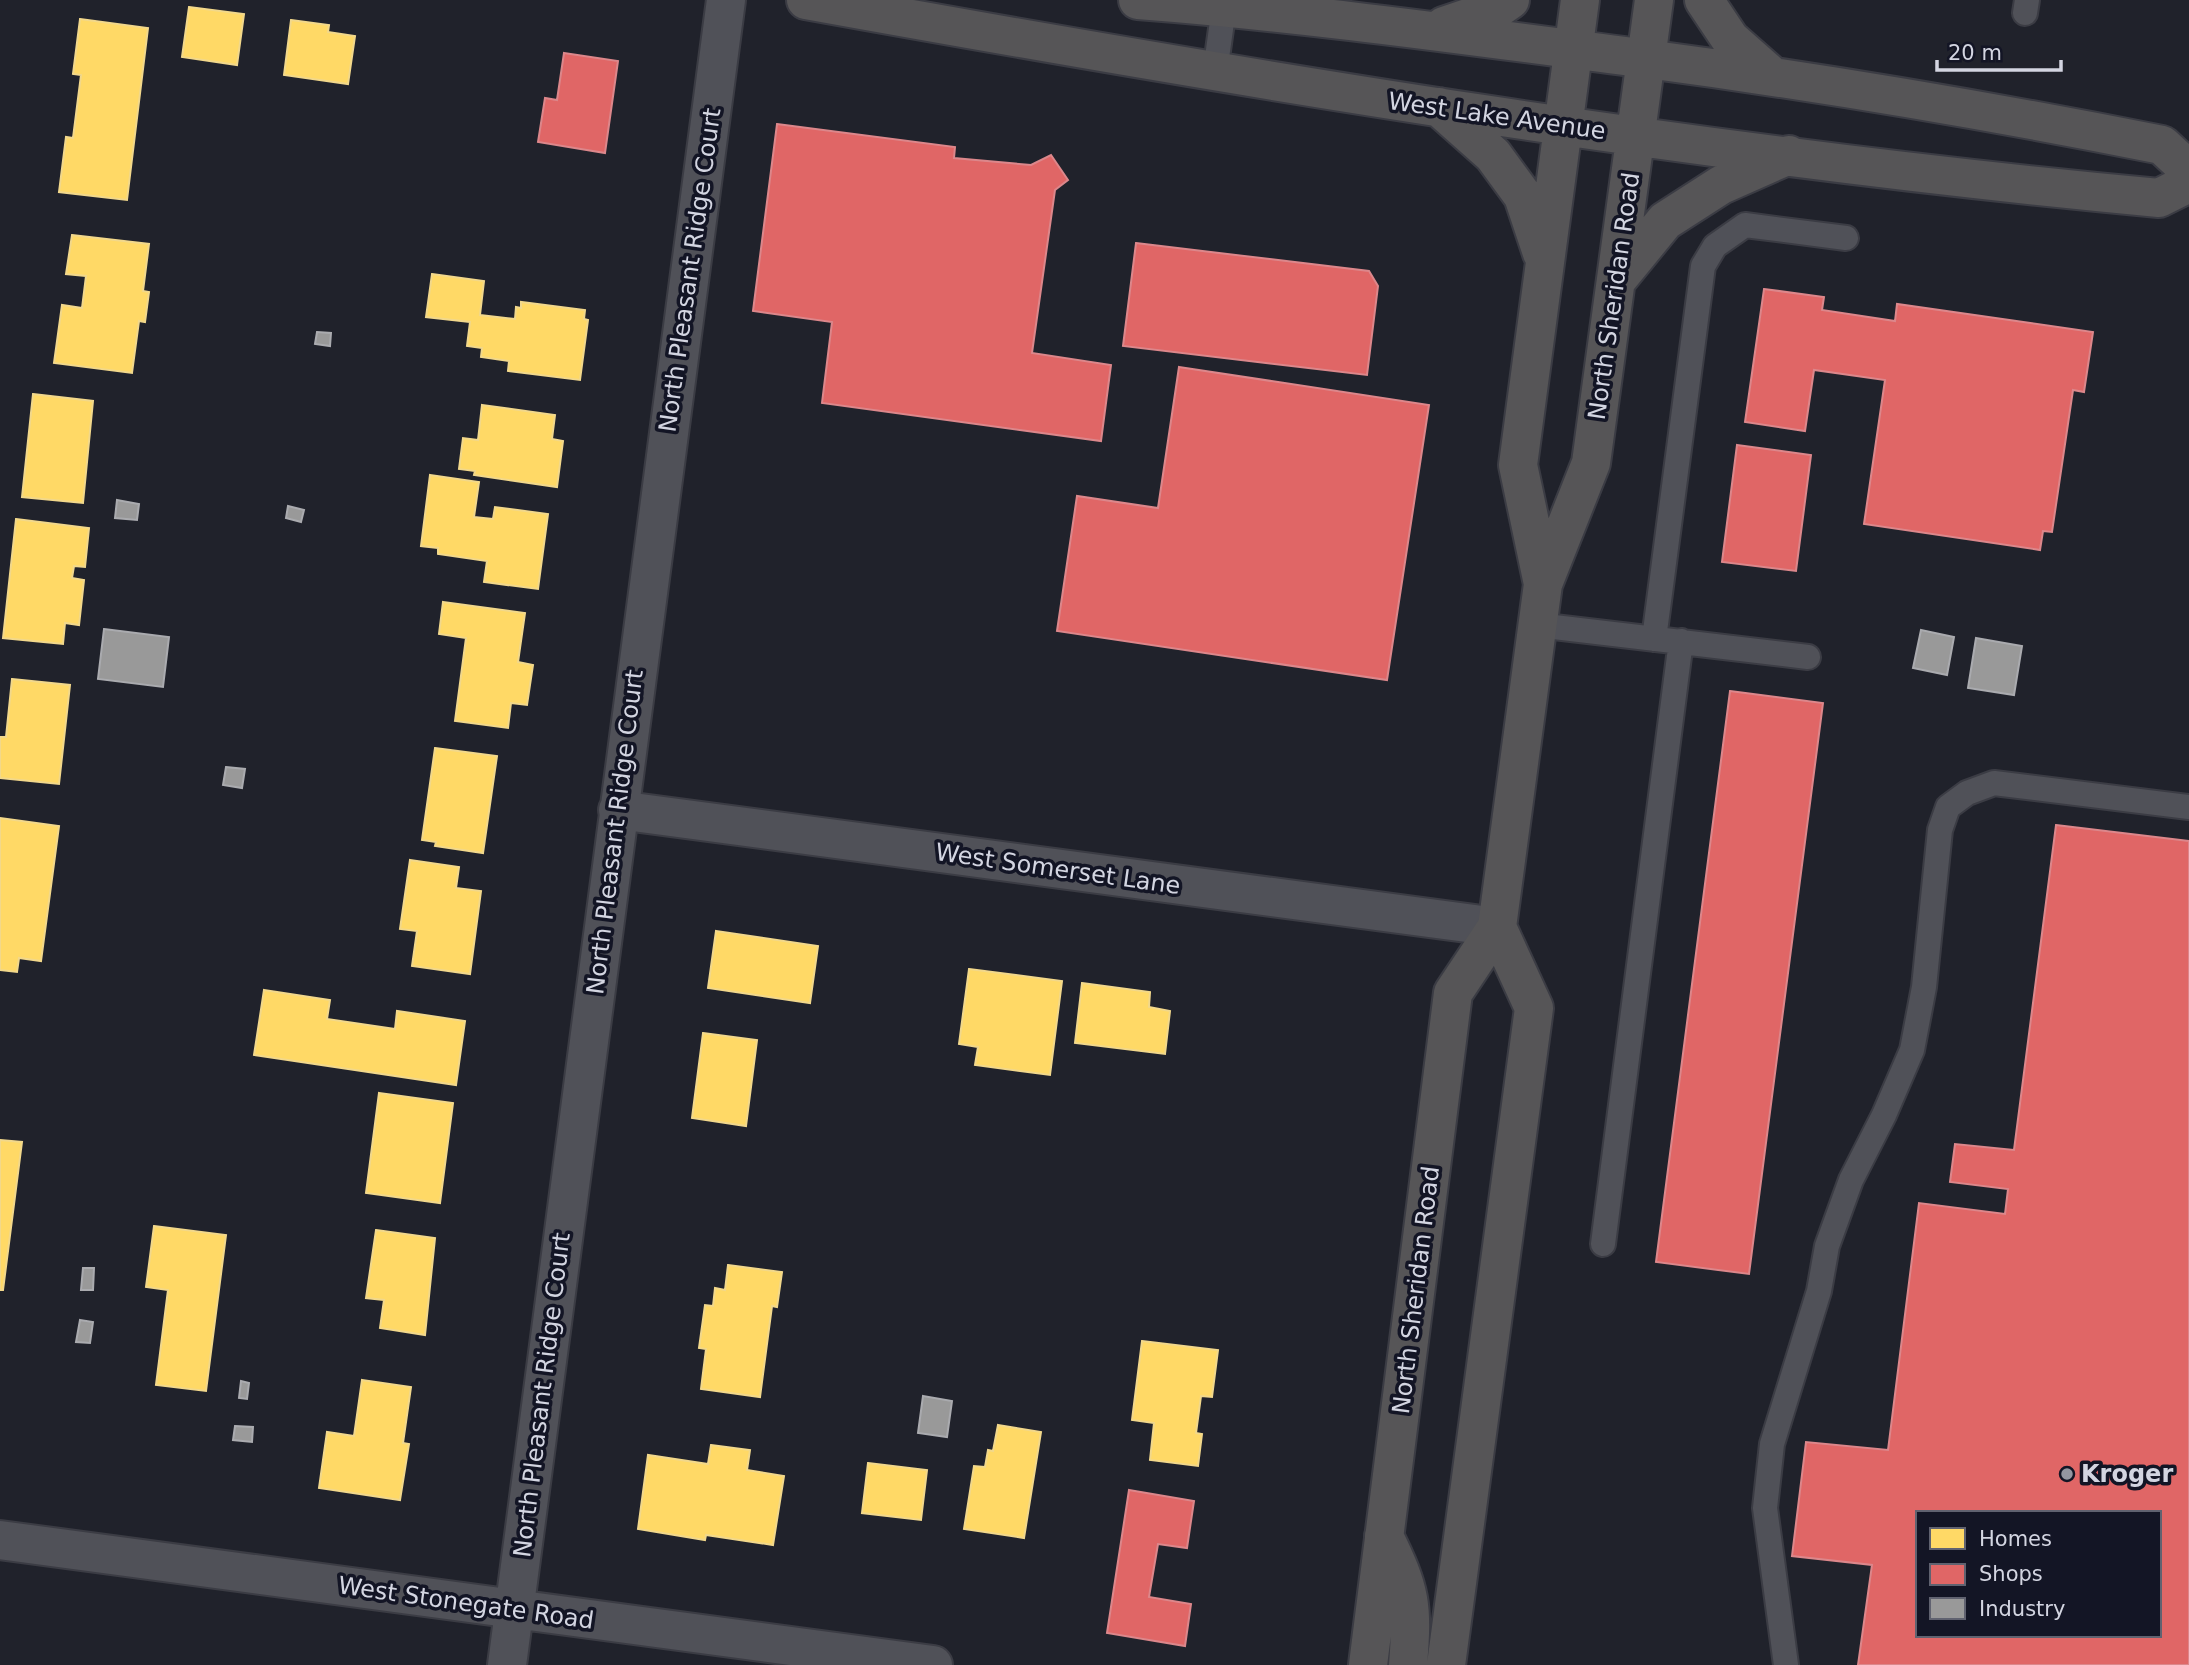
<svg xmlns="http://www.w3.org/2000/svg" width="2189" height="1665" font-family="'DejaVu Sans',sans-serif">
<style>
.homes{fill:#ffd966;stroke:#f2d88b;stroke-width:2}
.shops{fill:#e06666;stroke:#dc878b;stroke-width:2;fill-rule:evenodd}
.industry{fill:#999;stroke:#aaabaf;stroke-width:2}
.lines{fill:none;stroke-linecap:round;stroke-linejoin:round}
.lane-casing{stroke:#3b3c44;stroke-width:28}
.street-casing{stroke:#3b3c44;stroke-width:42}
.secondary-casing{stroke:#3b3c44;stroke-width:42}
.lane{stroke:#505158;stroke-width:24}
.street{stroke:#505158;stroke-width:38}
.secondary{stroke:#565557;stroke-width:38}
.poi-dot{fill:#9496a1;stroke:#131525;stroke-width:2.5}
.labels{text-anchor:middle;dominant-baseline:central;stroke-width:7;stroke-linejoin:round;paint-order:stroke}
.street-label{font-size:24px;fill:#d3d5e1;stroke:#131525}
.poi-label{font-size:24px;font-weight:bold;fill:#d3d5e1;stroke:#131525;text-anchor:start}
</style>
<rect width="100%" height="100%" fill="#20222b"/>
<!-- homes -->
<path class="homes" d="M 189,7 L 244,14 L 237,65 L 182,57 Z
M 80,19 L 148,28 L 127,200 L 59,192 L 66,137 L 73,138 L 81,75 L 73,74 Z
M 291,20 L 329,25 L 328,32 L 355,36 L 348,84 L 284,75 Z
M 72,235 L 149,244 L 143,291 L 149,292 L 145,322 L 139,321 L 132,373 L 54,363 L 62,305 L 82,308 L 86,276 L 66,274 Z
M 432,274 L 484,281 L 480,315 L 515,319 L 516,307 L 521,308 L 521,302 L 585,310 L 584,319 L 588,320 L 580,380 L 508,371 L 509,361 L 481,357 L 482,348 L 467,346 L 470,322 L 426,317 Z
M 33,394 L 93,401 L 83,503 L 22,497 Z
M 482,405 L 555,415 L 552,439 L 563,441 L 557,487 L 474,475 L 475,471 L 459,469 L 463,438 L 478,440 Z
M 430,475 L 479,482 L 474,517 L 493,519 L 495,507 L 548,514 L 538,589 L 484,582 L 487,561 L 438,554 L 438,548 L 421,546 Z
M 16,519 L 89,528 L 85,567 L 74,566 L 72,578 L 84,580 L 79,625 L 65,623 L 63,644 L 3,638 Z
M 443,602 L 525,613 L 518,662 L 533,665 L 527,705 L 511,703 L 508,728 L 455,721 L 466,638 L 439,634 Z
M 12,679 L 70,685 L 59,784 L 0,778 L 0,737 L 6,737 Z
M 435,748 L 497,756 L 483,853 L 435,846 L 436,842 L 422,840 Z
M 0,818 L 59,826 L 41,961 L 19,958 L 17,972 L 0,970 Z
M 410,860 L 459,867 L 456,888 L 481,891 L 470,974 L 412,966 L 417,931 L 400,929 Z
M 716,931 L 818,946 L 810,1003 L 708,988 Z
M 969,969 L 1062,981 L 1050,1075 L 975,1065 L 978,1047 L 959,1044 Z
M 1082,983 L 1150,992 L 1149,1007 L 1170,1011 L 1165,1054 L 1075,1043 Z
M 264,990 L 330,1000 L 327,1019 L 395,1029 L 397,1011 L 465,1021 L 456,1085 L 254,1055 Z
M 703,1033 L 757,1040 L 746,1126 L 692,1118 Z
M 379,1093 L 453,1103 L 440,1203 L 366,1193 Z
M 0,1140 L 22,1142 L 3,1290 L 0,1290 Z
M 154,1226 L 226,1235 L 206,1391 L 156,1385 L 168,1290 L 146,1287 Z
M 376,1230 L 435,1238 L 425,1335 L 380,1328 L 384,1300 L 366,1298 Z
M 728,1265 L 782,1272 L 777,1307 L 772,1306 L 760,1397 L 701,1389 L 706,1349 L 699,1348 L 705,1305 L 713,1306 L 715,1288 L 725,1290 Z
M 1142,1341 L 1218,1350 L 1212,1397 L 1201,1396 L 1196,1433 L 1202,1434 L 1198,1466 L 1150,1460 L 1154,1423 L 1132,1420 Z
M 362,1380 L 411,1387 L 403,1443 L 409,1444 L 400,1500 L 319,1488 L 327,1432 L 354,1436 Z
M 998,1425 L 1041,1432 L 1024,1538 L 964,1529 L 974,1466 L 985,1467 L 988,1450 L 993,1451 Z
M 711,1445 L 750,1450 L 747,1470 L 784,1476 L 773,1545 L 706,1535 L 705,1540 L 638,1529 L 648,1455 L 708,1464 Z
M 868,1463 L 927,1470 L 921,1520 L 862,1513 Z"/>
<!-- shops -->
<path class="shops" d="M 564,53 L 618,61 L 605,153 L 538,142 L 545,98 L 557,100 Z
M 777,124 L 955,147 L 954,158 L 1031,165 L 1051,155 L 1068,180 L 1055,190 L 1032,353 L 1111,365 L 1101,441 L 822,403 L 832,322 L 753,311 Z
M 1136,243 L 1369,271 L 1378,286 L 1367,375 L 1123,346 Z
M 1764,289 L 1824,297 L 1822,310 L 1895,321 L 1897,304 L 2093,332 L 2084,392 L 2073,390 L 2052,532 L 2043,531 L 2040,550 L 1864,524 L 1885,380 L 1814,370 L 1805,431 L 1745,422 Z
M 1179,367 L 1429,405 L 1387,680 L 1057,631 L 1077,496 L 1158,508 Z
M 1737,445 L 1811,455 L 1796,571 L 1722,562 Z
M 1730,691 L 1823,703 L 1749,1274 L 1656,1262 Z
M 2056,825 L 2189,841 L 2189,1665 L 1858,1665 L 1872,1565 L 1792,1556 L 1806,1442 L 1888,1450 L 1919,1203 L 2005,1214 L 2008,1189 L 1950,1182 L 1955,1144 L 2014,1150 ZM 1918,1513 L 2159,1513 L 2159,1635 L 1918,1635 Z
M 1129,1490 L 1194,1501 L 1187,1548 L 1158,1544 L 1149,1597 L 1191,1604 L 1185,1646 L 1107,1633 Z"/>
<!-- industry -->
<path class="industry" d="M 317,332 L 331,333 L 330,346 L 315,344 Z
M 117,500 L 139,504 L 137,520 L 115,518 Z
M 288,506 L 304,510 L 301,522 L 286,518 Z
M 104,629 L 169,637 L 163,687 L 98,679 Z
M 1921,630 L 1954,637 L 1947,675 L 1913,668 Z
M 1976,638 L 2022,646 L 2014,695 L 1968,688 Z
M 226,767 L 245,769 L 242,788 L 223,785 Z
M 83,1268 L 94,1268 L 93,1290 L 81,1290 Z
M 80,1320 L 93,1322 L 90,1343 L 76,1342 Z
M 241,1381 L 249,1383 L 247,1399 L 239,1398 Z
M 923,1396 L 952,1401 L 947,1437 L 918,1433 Z
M 235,1426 L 253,1427 L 252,1442 L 233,1440 Z"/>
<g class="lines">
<!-- lane casing -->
<g class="lane-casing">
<path id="lane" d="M 2025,13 L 2027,0
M 1215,72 L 1225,0
M 1537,625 L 1808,657
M 1654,639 L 1703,266 L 1715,246 L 1745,225 L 1846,238
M 1603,1244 L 1681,641
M 1786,1665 L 1765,1508 L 1772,1444 L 1819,1291 L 1827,1246 L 1851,1180 L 1884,1115 L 1912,1050 L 1924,987 L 1940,830 L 1948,807 L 1967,793 L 1994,783 L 2189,807"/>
</g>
<!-- street casing -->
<g class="street-casing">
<path id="street" d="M 618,810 L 1497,927
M 0,1540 L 933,1665
M 507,1665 L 726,0"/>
</g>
<!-- secondary casing -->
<g class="secondary-casing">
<path id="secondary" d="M 806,0 C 1254,81 1705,156 2159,198 L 2189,183
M 1138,0 C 1309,13 1477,37 1647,59 C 1820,82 1991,111 2162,145 L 2189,170
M 1704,0 L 1730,39 L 1772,76
M 1444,26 L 1500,7 L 1510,0
M 1439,107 L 1493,155 L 1523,196 L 1542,253
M 1616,281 L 1665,221 L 1721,185 L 1789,155
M 1543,584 L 1518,465 L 1580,0
M 1384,1536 C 1411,1591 1413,1605 1408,1665
M 1368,1665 L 1453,993 L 1497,927 L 1543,584 L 1591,463 L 1654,0
M 1446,1665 L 1534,1008 L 1497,927"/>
</g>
<!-- lane -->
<use href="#lane" class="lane"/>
<!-- street -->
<use href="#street" class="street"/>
<!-- secondary -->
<use href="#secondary" class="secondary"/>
</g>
<!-- markers -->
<circle class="poi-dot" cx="2067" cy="1474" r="7"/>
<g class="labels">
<!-- street labels -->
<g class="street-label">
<text transform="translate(1497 116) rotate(8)">West Lake Avenue</text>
<text transform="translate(690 270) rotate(-82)">North Pleasant Ridge Court</text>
<text transform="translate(1614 296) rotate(-82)">North Sheridan Road</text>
<text transform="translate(615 832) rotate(-83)">North Pleasant Ridge Court</text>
<text transform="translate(1058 869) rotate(8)">West Somerset Lane</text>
<text transform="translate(1416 1290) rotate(-83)">North Sheridan Road</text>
<text transform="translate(542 1395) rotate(-83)">North Pleasant Ridge Court</text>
<text transform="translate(466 1603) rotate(8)">West Stonegate Road</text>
</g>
<!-- poi labels -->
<g class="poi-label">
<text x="2081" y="1474">Kroger</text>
</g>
</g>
<!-- legend -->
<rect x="1916" y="1511" width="245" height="126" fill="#131525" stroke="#606270" stroke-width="2"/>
<rect x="1930" y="1528" width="35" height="21" fill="#ffd966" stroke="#606270" stroke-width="2"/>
<text x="1979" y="1546" font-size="21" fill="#d3d5e1">Homes</text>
<rect x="1930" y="1564" width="35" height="21" fill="#e06666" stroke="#606270" stroke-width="2"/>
<text x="1979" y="1581" font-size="21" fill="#d3d5e1">Shops</text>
<rect x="1930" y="1598" width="35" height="21" fill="#999999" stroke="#606270" stroke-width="2"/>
<text x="1979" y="1616" font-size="21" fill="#d3d5e1">Industry</text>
<!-- scale -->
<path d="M1937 60v10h124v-10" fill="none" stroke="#d3d5e1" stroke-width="3.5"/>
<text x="1948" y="60" font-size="21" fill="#d3d5e1" stroke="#131525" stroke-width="5" paint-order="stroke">20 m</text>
</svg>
